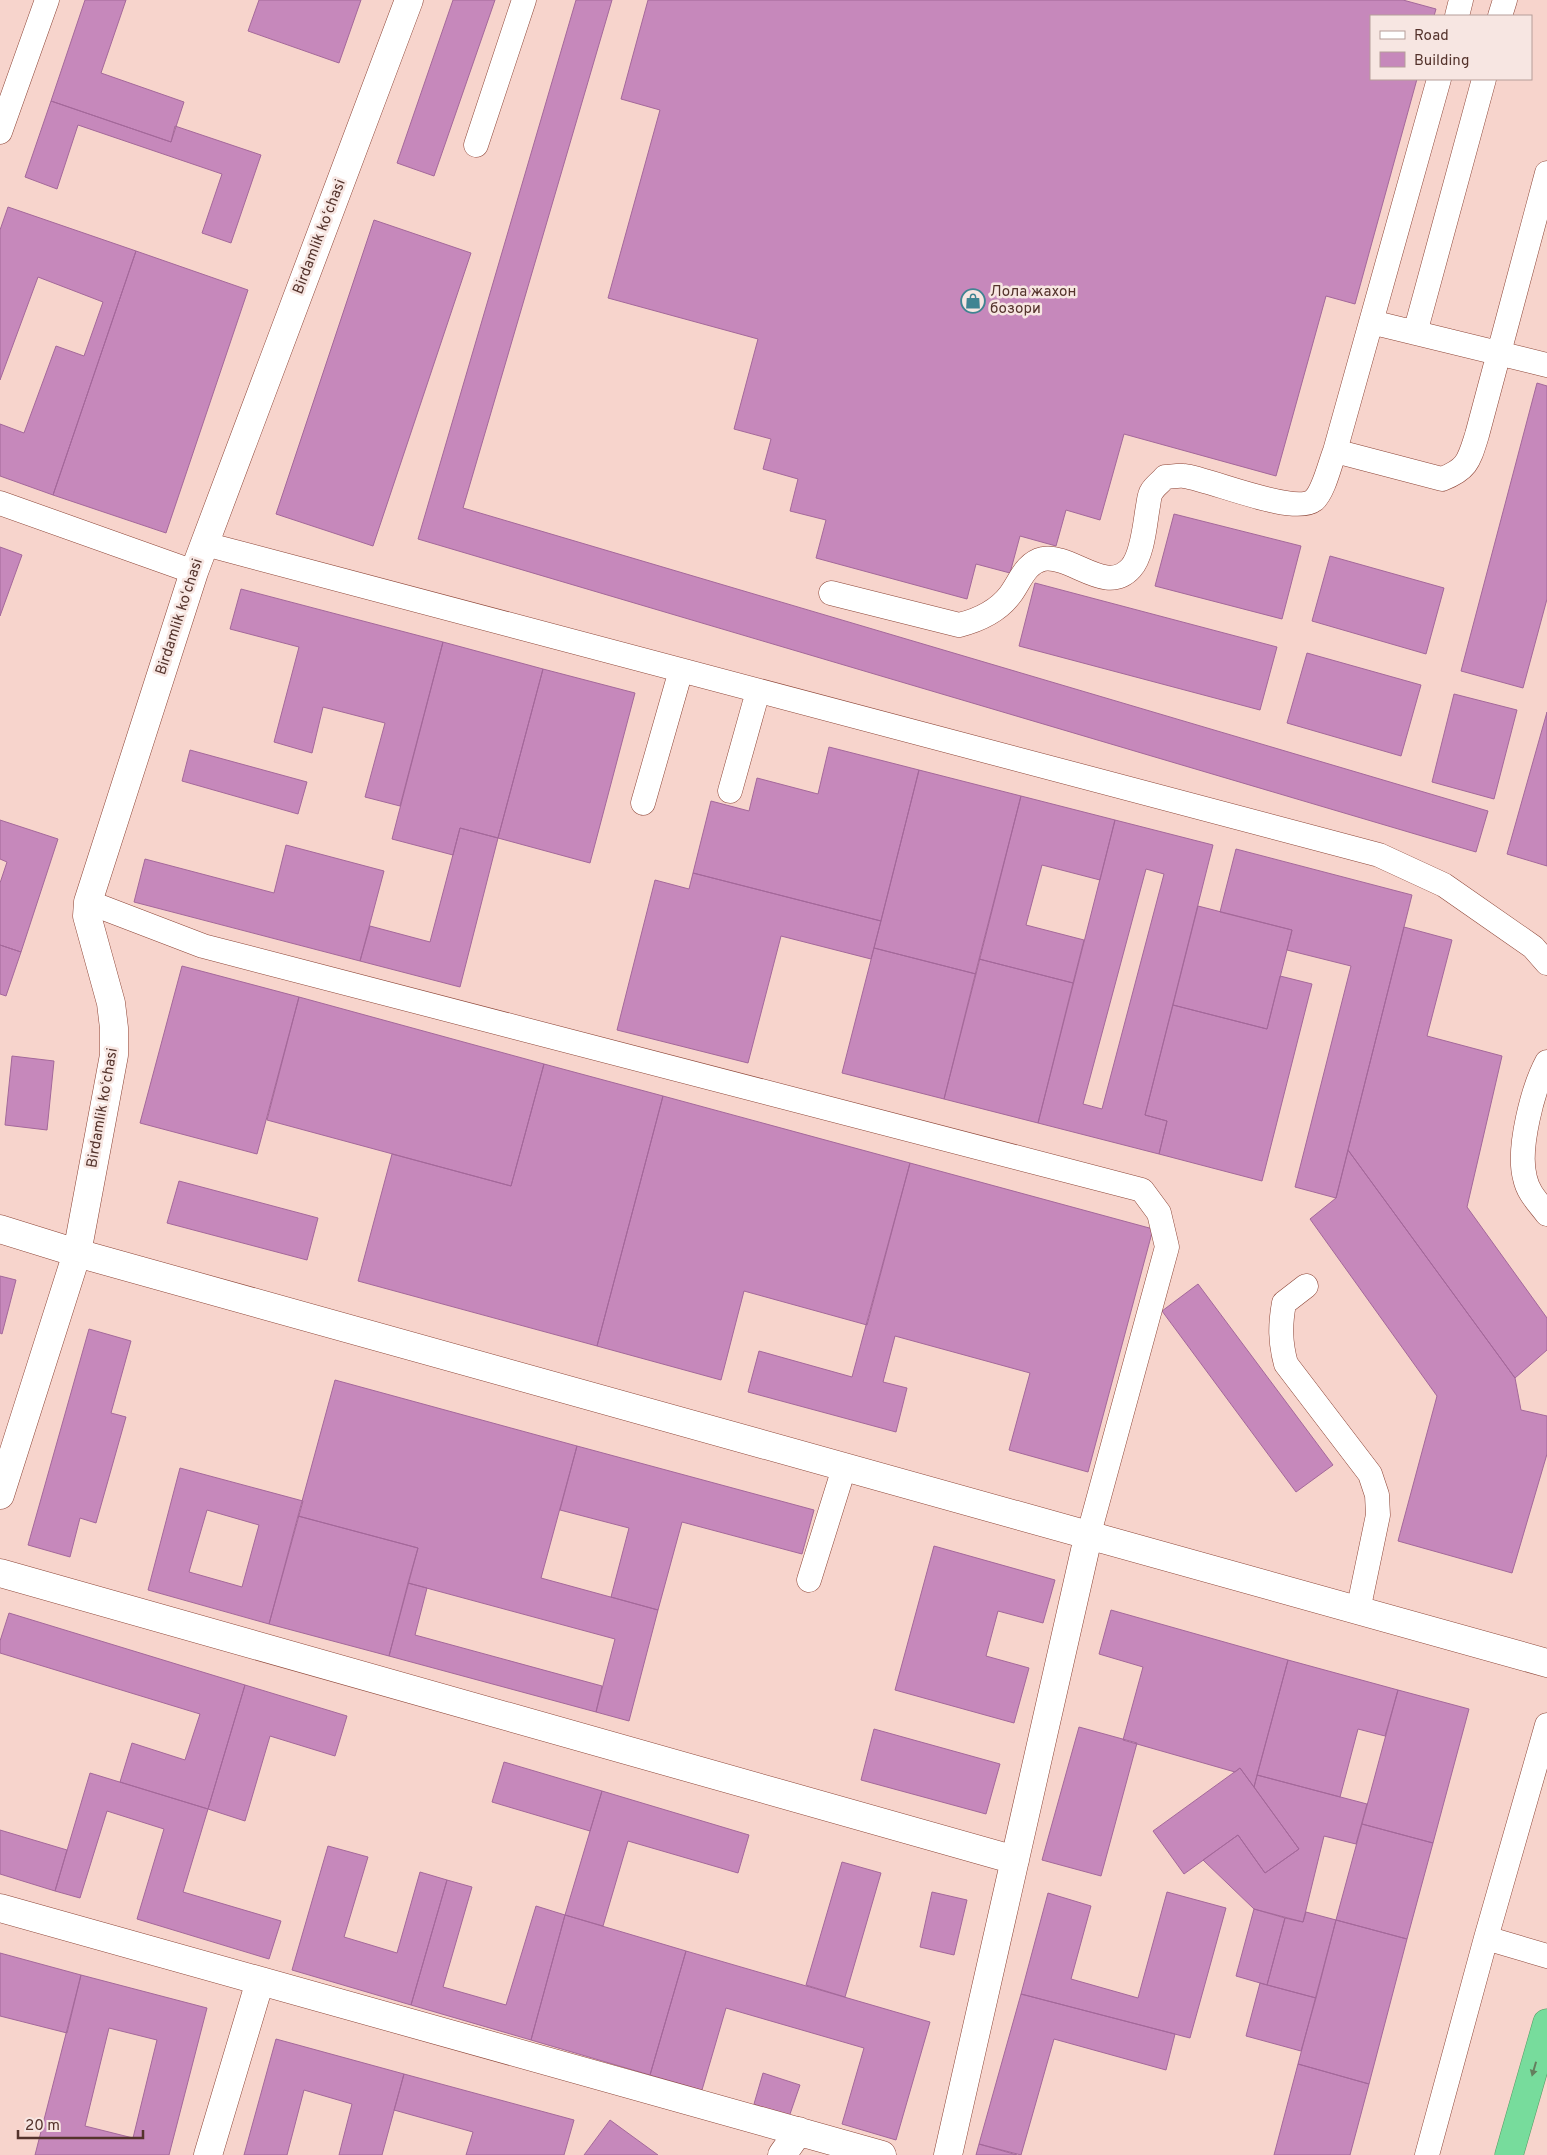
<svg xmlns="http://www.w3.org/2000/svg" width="1547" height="2155" font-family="Overpass,sans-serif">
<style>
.building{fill:#c688bb;stroke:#a4689a;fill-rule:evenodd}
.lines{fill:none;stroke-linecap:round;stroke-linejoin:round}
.service-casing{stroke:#8c4436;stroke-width:25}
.minor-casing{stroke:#8c4436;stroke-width:29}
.trunk-casing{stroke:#559b65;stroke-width:29}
.service{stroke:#fff;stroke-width:24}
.minor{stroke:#fff;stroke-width:28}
.trunk{stroke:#77dc9c;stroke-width:28}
.oneway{fill:#647f5e}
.labels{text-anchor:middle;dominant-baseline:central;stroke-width:5;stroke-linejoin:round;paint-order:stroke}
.street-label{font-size:15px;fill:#54332c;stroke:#f7e6e2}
.poi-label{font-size:15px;fill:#54332c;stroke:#f7e6e2;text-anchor:start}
</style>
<rect width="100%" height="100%" fill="#f7d4cc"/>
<!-- building -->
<path class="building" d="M 85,0 L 126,0 L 101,73 L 184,102 L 171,142 L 51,101 Z
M 259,0 L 361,0 L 339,63 L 248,31 Z
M 453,0 L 495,0 L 434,176 L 397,163 Z
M 576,0 L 612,0 L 463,508 L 1488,811 L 1476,852 L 418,539 Z
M 648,0 L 1403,0 L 1436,9 L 1434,16 L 1371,16 L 1371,79 L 1417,79 L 1355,304 L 1326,296 L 1276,476 L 1124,434 L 1100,520 L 1066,510 L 1056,546 L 1020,536 L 1010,573 L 976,564 L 967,599 L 816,558 L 826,520 L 790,511 L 798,479 L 763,469 L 771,439 L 734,429 L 758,339 L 608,298 L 660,110 L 621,99 Z
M 51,101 L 171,142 L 175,126 L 261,155 L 231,243 L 202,233 L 222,174 L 78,125 L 57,189 L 25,177 Z
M 8,207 L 136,251 L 53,495 L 0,476 L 0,424 L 24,433 L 56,346 L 84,356 L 103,302 L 38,277 L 0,380 L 0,230 Z
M 374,220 L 471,253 L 373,546 L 276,514 Z
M 136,251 L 248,290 L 166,533 L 53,495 Z
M 1537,383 L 1547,386 L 1547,599 L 1523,688 L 1461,671 Z
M 1174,514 L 1301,546 L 1282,619 L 1155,586 Z
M 0,547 L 22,555 L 0,616 Z
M 1330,556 L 1444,588 L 1426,654 L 1312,621 Z
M 1035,583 L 1277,647 L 1260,710 L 1019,646 Z
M 241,589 L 443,642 L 400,806 L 365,797 L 385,723 L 323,707 L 312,753 L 274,742 L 299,647 L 230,629 Z
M 443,642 L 543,669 L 498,838 L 460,828 L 453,855 L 392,839 Z
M 1307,653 L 1421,685 L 1401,756 L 1287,723 Z
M 543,669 L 635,693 L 590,863 L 498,838 Z
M 1454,694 L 1517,710 L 1494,799 L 1432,782 Z
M 1547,712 L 1547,866 L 1507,854 Z
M 829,747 L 919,770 L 881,921 L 693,873 L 711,801 L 749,811 L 757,778 L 818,794 Z
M 190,750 L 307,782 L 298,814 L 182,781 Z
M 919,770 L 1021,796 L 976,974 L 874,948 Z
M 1021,796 L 1115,820 L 1100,880 L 1042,865 L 1026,925 L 1084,940 L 1073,983 L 979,959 Z
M 0,820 L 58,839 L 21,952 L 0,945 L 0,883 L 7,862 L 0,859 Z
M 1115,820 L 1213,845 L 1145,1115 L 1167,1121 L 1159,1154 L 1038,1123 ZM 1146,869 L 1164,874 L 1102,1109 L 1083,1104 Z
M 460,828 L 498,838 L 460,987 L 360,961 L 370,926 L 430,942 Z
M 286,845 L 384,871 L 360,961 L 134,902 L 145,859 L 274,893 Z
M 1236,849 L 1412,895 L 1336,1198 L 1295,1187 L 1351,966 L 1287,950 L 1292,930 L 1220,912 Z
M 693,873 L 881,921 L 871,959 L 781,936 L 748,1063 L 617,1030 L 655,880 L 689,889 Z
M 1198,906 L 1292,930 L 1267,1029 L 1173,1005 Z
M 1404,927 L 1452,940 L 1427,1036 L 1502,1056 L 1467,1207 L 1547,1318 L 1547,1350 L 1515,1378 L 1348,1150 Z
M 0,945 L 21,952 L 6,996 L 0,994 Z
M 874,948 L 976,974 L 944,1099 L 842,1073 Z
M 979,959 L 1073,983 L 1038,1123 L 944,1099 Z
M 182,966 L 299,997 L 257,1154 L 140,1123 Z
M 1280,976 L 1312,984 L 1262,1181 L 1159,1154 L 1167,1121 L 1145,1115 L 1173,1005 L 1267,1029 Z
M 299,997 L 544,1064 L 511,1186 L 267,1120 Z
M 12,1056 L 54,1061 L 47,1130 L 5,1125 Z
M 544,1064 L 663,1096 L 597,1346 L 358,1281 L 392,1154 L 511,1186 Z
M 663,1096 L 910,1163 L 867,1325 L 744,1291 L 721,1380 L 597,1346 Z
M 1348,1150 L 1515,1378 L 1521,1410 L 1547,1416 L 1547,1454 L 1512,1573 L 1398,1541 L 1437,1396 L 1310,1219 L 1336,1198 Z
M 910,1163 L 1153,1229 L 1088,1472 L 1009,1450 L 1030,1373 L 895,1336 L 883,1382 L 907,1388 L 896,1432 L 748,1392 L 759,1351 L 852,1377 Z
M 179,1181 L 318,1218 L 307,1260 L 167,1223 Z
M 0,1276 L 16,1280 L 2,1334 L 0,1333 Z
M 1198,1284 L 1333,1465 L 1296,1492 L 1162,1311 Z
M 89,1329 L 131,1341 L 111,1413 L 126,1417 L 96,1523 L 80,1518 L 70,1557 L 28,1545 Z
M 335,1380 L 577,1446 L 541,1578 L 658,1610 L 629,1721 L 596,1712 L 615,1639 L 408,1583 L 418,1548 L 298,1516 Z
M 577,1446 L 814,1510 L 802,1554 L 682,1522 L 658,1610 L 611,1597 L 629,1528 L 560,1510 Z
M 180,1468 L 303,1501 L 269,1624 L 148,1590 ZM 207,1510 L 259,1525 L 242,1587 L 189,1572 Z
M 298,1516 L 418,1548 L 389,1656 L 269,1624 Z
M 934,1546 L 1055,1580 L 1043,1623 L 998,1611 L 986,1656 L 1029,1668 L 1014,1723 L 895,1690 Z
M 408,1583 L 427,1588 L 415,1635 L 602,1686 L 596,1712 L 389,1656 Z
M 1111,1610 L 1288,1660 L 1254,1787 L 1240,1768 L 1235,1772 L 1123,1740 L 1143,1667 L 1099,1654 Z
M 9,1613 L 245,1685 L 208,1809 L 120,1782 L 132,1743 L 185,1760 L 200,1714 L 0,1653 L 0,1641 Z
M 1288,1660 L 1398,1690 L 1385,1736 L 1358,1729 L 1340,1797 L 1257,1775 Z
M 245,1685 L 347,1716 L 335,1756 L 270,1736 L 245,1821 L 208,1809 Z
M 1398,1690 L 1469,1709 L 1433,1843 L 1362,1824 Z
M 1079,1727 L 1137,1743 L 1101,1876 L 1042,1860 Z
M 874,1729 L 1000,1764 L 986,1814 L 861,1780 Z
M 504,1762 L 602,1791 L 590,1831 L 492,1802 Z
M 1240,1768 L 1299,1849 L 1265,1873 L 1238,1835 L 1184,1874 L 1153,1831 Z
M 90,1773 L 208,1809 L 183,1892 L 281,1921 L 269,1959 L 137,1919 L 164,1829 L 107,1811 L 80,1898 L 55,1891 Z
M 1257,1775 L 1367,1804 L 1356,1844 L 1324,1836 L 1303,1922 L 1254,1909 L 1203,1860 L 1238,1835 L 1265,1873 L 1299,1849 L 1254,1787 Z
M 602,1791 L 749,1835 L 738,1873 L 628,1841 L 603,1926 L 565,1915 Z
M 1362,1824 L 1433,1843 L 1407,1939 L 1336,1920 Z
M 0,1830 L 67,1850 L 55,1891 L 0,1874 Z
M 328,1846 L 368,1857 L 344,1937 L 397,1953 L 420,1872 L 447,1880 L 411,2005 L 292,1970 Z
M 842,1862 L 881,1873 L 845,1997 L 806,1985 Z
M 447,1880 L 472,1887 L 443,1987 L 506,2005 L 536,1906 L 565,1915 L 531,2040 L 411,2005 Z
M 932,1892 L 967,1900 L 954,1955 L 920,1947 Z
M 1167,1892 L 1226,1908 L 1190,2038 L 1021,1994 L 1048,1893 L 1091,1906 L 1071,1979 L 1138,1998 Z
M 1254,1909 L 1285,1918 L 1267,1985 L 1236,1976 Z
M 1306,1912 L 1336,1920 L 1316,1998 L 1267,1985 L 1285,1918 L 1303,1922 Z
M 565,1915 L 686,1951 L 650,2075 L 531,2040 Z
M 1336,1920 L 1407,1939 L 1369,2084 L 1298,2064 Z
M 686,1951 L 930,2022 L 896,2140 L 842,2124 L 864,2048 L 726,2008 L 702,2090 L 650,2075 Z
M 0,1953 L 81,1975 L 67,2033 L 0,2016 Z
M 81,1975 L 207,2008 L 169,2155 L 35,2155 ZM 109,2028 L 157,2040 L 133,2138 L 85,2126 Z
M 1260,1983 L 1316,1998 L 1301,2051 L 1246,2036 Z
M 1021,1994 L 1175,2034 L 1166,2070 L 1054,2039 L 1021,2155 L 979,2144 Z
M 276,2039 L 404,2074 L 382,2155 L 339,2155 L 352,2104 L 304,2090 L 287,2155 L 244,2155 Z
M 1298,2064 L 1369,2084 L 1350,2155 L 1274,2155 Z
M 763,2073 L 800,2085 L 789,2117 L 754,2104 Z
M 404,2074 L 574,2120 L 564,2155 L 466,2155 L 473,2132 L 394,2110 Z
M 610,2120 L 658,2155 L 584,2155 Z
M 979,2144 L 1017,2155 L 976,2155 Z"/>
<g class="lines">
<!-- service casing -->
<g class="service-casing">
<path id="service" d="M 1457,16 L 1461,0
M 1500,16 L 1505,0
M 0,132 L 47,0
M 476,145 L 524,0
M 1371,322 L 1547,365
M 1415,333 L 1484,79
M 1335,451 L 1439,79
M 0,503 L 194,572
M 205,544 L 1379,855 L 1444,885 L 1533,947 L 1547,963
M 831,593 L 959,625 C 979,620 997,612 1010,595 C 1020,582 1025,563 1043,559 C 1072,554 1106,596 1131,568 C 1143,555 1145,522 1148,506 C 1149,501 1149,495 1152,491 C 1155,486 1161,482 1165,477 C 1171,477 1178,475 1184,476 C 1210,479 1294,516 1314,500 C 1324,491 1330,463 1335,451 L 1442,479 C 1468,469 1469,460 1477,435 L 1547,173
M 730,791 L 758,691
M 643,803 L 681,670
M 88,902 L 203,946 L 1142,1190 L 1159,1213 L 1167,1247 L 1088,1537
M 1547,1062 C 1533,1088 1517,1149 1525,1178 C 1528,1193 1538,1202 1547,1214
M 1306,1286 L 1284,1303 C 1280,1325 1280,1342 1286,1364 L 1370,1474 L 1377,1495 L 1378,1515 L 1358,1611
M 809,1580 L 844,1468
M 1486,1938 L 1547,1956
M 1427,2155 L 1486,1938 L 1547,1725"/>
</g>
<!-- minor casing -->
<g class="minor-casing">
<path id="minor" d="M 0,1229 L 77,1253 L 1547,1663
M 0,1495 L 77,1253 L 114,1055 L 114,1028 L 111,1003 L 87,916 L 88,902 L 194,572 L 409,0
M 0,1573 L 1015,1860
M 0,1908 L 882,2155
M 208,2155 L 260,1981
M 782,2155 L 799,2131
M 948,2155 L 1088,1537"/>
</g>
<!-- trunk casing -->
<g class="trunk-casing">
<path id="trunk" d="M 1509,2155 L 1547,2023"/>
</g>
<!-- service -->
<use href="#service" class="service"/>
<!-- minor -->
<use href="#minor" class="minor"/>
<!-- trunk -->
<use href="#trunk" class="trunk"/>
</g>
<!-- one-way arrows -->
<defs><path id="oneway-solid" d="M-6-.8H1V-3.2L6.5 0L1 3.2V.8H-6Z" transform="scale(1.25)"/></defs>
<use class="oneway" href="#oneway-solid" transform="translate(1534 2069) rotate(106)"/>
<!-- icons -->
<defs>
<g id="shop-ring" transform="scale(1.25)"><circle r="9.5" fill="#f7e6e2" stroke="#408492" stroke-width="1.5"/><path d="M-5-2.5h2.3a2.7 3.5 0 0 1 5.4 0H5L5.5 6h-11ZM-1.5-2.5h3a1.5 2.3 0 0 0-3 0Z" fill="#408492"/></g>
</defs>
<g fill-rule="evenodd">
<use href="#shop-ring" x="973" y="301"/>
</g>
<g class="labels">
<!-- street labels -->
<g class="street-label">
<text transform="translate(320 237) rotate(-69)">Birdamlik koʻchasi</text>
<text transform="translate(180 617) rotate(-72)">Birdamlik koʻchasi</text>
<text transform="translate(103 1108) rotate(-80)">Birdamlik koʻchasi</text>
</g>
<!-- poi labels -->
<g class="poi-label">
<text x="990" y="292">Лола жахон<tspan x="990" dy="17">бозори</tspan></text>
</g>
</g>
<!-- legend -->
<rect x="1370" y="15" width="162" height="65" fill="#f7e6e2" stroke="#b69e99"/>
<rect x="1380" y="31" width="25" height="8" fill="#ffffff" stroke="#b69e99"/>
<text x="1414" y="40" font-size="15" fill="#54332c">Road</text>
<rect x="1380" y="52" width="25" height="15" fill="#c688bb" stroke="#b69e99"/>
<text x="1414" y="65" font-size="15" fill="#54332c">Building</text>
<!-- scale -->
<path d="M18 2130v8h125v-8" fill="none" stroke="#54332c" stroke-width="2.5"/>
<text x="25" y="2130" font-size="15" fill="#54332c" stroke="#f7e6e2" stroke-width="4" paint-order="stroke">20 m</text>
</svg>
